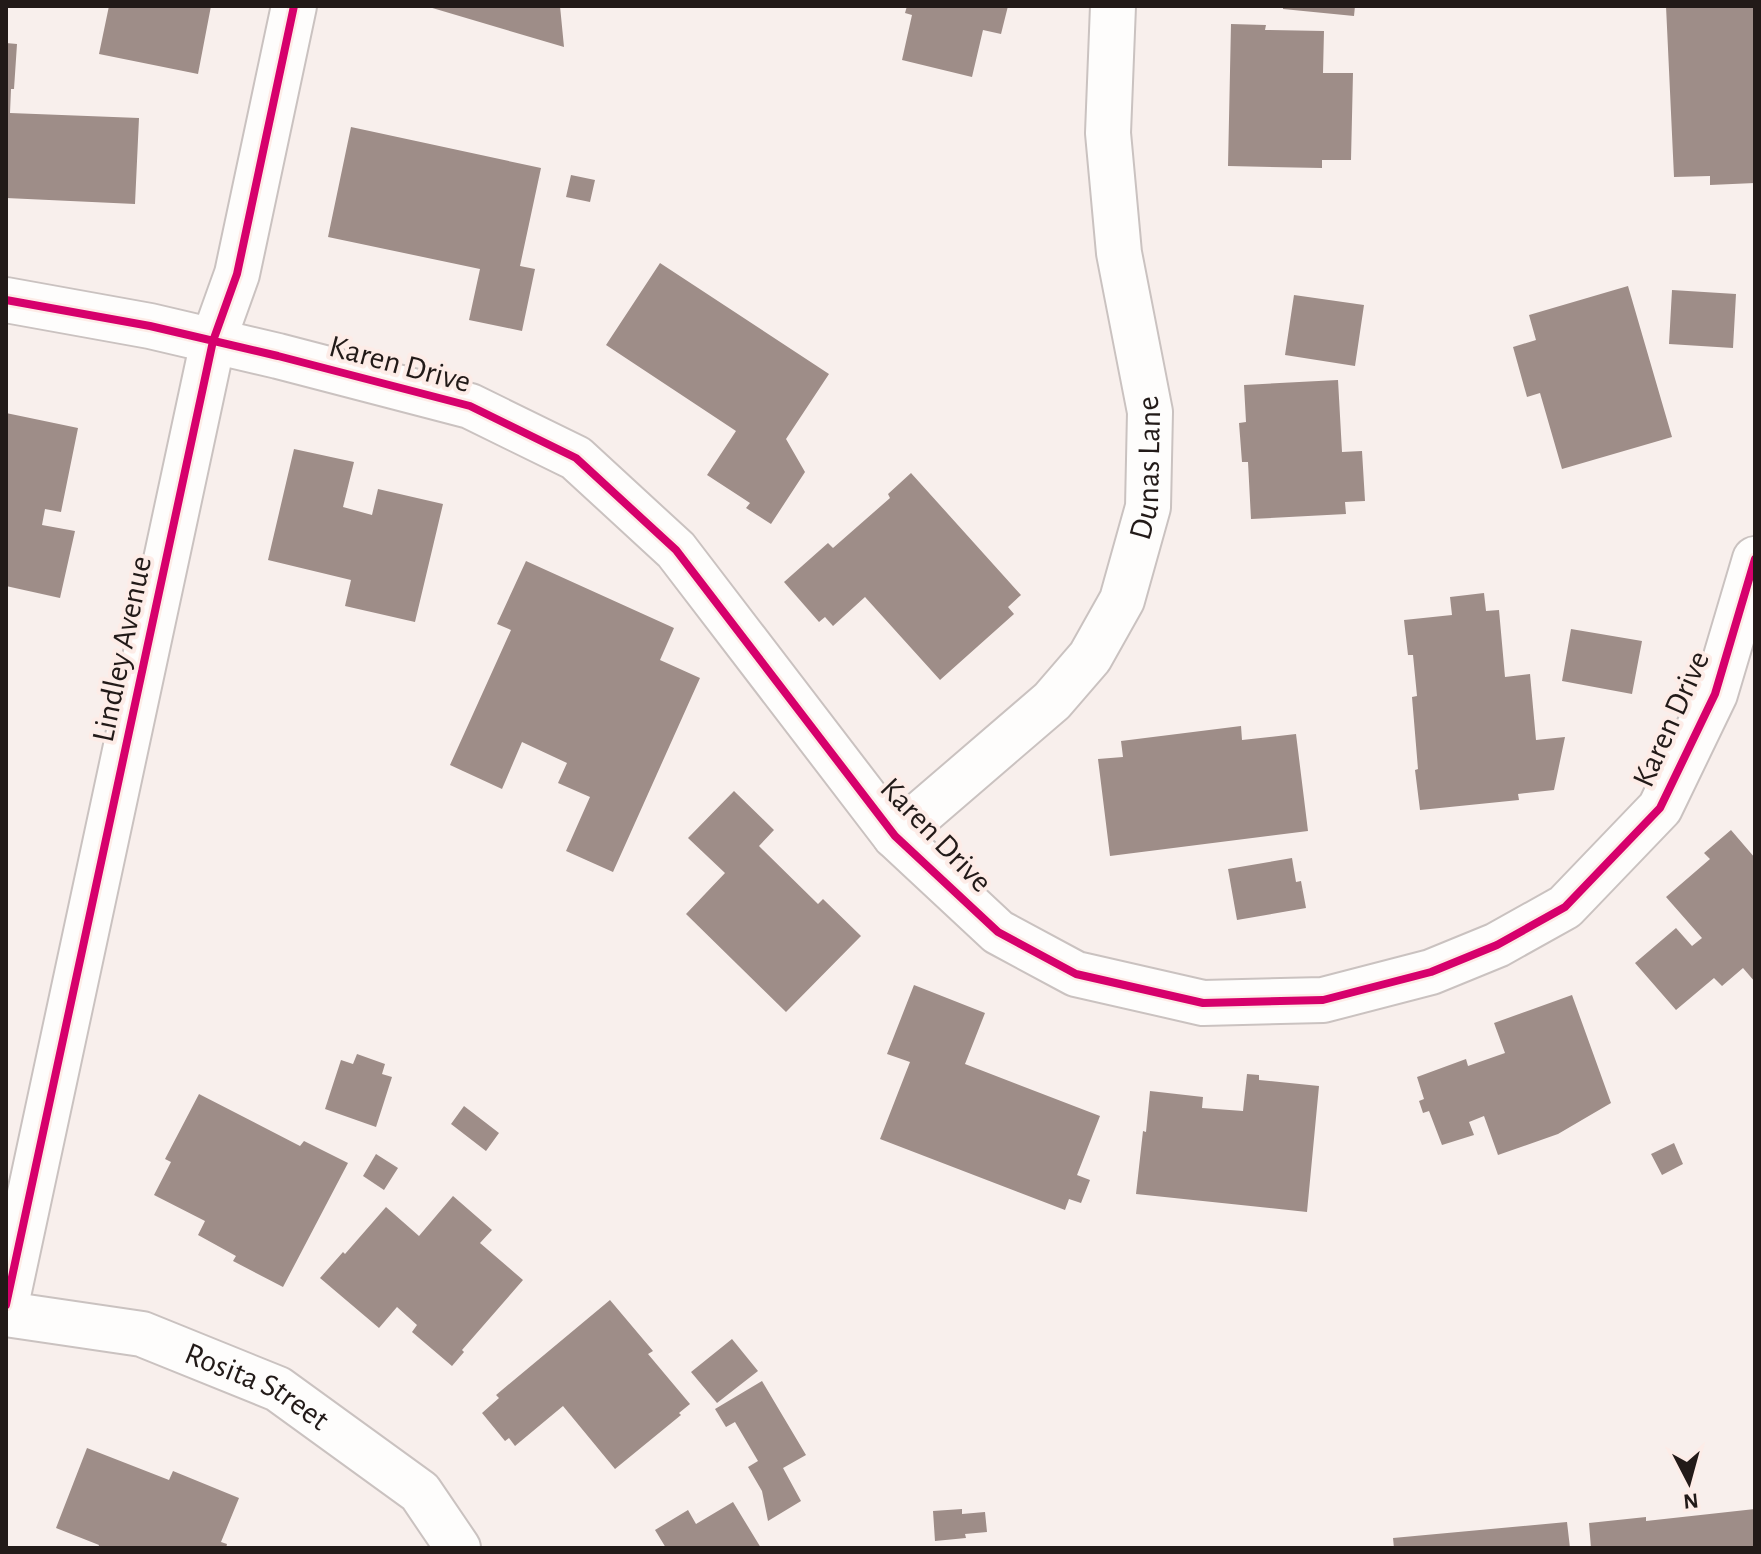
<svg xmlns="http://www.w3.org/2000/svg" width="1761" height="1554" font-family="'Alegreya Sans',sans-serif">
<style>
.building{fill:#9e8d88}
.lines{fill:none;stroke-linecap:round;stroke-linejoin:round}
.minor-casing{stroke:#cac2c0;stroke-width:48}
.tertiary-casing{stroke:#cac2c0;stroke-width:48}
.minor{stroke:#fefdfc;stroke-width:44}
.tertiary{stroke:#fefdfc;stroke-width:44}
.cycleway-casing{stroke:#fdece7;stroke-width:13}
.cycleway{stroke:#d6006c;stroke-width:8}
.labels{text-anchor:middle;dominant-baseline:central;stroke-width:8;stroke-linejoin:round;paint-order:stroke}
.street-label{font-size:32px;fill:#221a18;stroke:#fdece7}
</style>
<rect width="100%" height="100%" fill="#f8efec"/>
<!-- building -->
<path class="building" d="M 109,6 L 211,6 L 198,74 L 99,54 Z
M 429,6 L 560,6 L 564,47 L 429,7 Z
M 907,6 L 1008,6 L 1001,34 L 983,30 L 972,77 L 902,60 L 912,15 L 905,13 Z
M 1283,6 L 1355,6 L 1354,16 L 1283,9 Z
M 1666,6 L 1755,6 L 1755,183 L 1710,185 L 1710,176 L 1674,177 Z
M 1231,24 L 1266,25 L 1265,30 L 1324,31 L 1323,73 L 1353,73 L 1351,160 L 1322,160 L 1322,168 L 1228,166 Z
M 6,43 L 17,44 L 14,89 L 11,89 L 10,113 L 139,118 L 135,204 L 6,198 Z
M 351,127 L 541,168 L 520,266 L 535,269 L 522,331 L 469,320 L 480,269 L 328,237 Z
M 571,175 L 595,180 L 590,202 L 566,197 Z
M 660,263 L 829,374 L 786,439 L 805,472 L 771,524 L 746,508 L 750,503 L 707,475 L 736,431 L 606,345 Z
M 1628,286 L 1672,437 L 1562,469 L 1540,393 L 1527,397 L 1513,347 L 1536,340 L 1529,315 Z
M 1672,290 L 1736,294 L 1733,348 L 1669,344 Z
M 1294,295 L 1364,305 L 1355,366 L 1285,355 Z
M 1338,380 L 1342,452 L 1362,451 L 1365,501 L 1345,502 L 1346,514 L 1251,519 L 1248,462 L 1242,462 L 1239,423 L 1246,422 L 1244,385 Z
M 6,413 L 78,428 L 61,512 L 45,509 L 42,525 L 75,531 L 60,598 L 6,586 Z
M 294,449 L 354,462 L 343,507 L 372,515 L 378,489 L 443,504 L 415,622 L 345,606 L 351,580 L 268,560 Z
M 911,473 L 1021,595 L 1008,607 L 1014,614 L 940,680 L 865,597 L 833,626 L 825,617 L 819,622 L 784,582 L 828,543 L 833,548 L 890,498 L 888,494 Z
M 526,561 L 674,628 L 660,660 L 700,678 L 613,872 L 566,851 L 590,797 L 558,783 L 567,763 L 522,742 L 502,789 L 450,765 L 511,630 L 497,624 Z
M 1484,593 L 1486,611 L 1499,610 L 1505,677 L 1530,674 L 1536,740 L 1565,737 L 1554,790 L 1518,794 L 1519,800 L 1420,810 L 1415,770 L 1418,769 L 1412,697 L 1417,696 L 1413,655 L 1408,655 L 1404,620 L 1452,615 L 1450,597 Z
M 1571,629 L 1642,641 L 1632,694 L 1562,681 Z
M 1241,726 L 1242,740 L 1296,734 L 1308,831 L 1110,856 L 1098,759 L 1123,757 L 1121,741 Z
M 734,791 L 774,830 L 759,846 L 818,904 L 823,899 L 861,936 L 786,1012 L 686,914 L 725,873 L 688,838 Z
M 1731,830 L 1755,858 L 1755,982 L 1743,968 L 1722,986 L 1714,978 L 1676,1010 L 1635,963 L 1676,928 L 1692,946 L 1702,938 L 1666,897 L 1710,859 L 1704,853 Z
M 1292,858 L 1296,882 L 1301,881 L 1306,908 L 1237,920 L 1228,869 Z
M 914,985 L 985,1013 L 965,1064 L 1100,1116 L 1077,1175 L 1090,1180 L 1081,1203 L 1069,1199 L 1065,1210 L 880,1139 L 910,1062 L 887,1054 Z
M 1572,995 L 1611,1103 L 1558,1134 L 1498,1155 L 1484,1116 L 1469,1122 L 1474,1135 L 1442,1145 L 1429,1111 L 1423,1113 L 1419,1101 L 1424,1099 L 1417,1077 L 1466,1059 L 1468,1066 L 1505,1053 L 1494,1023 Z
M 357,1054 L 385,1064 L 382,1074 L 392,1077 L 376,1127 L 325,1109 L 341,1060 L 353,1064 Z
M 1247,1074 L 1259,1075 L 1259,1080 L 1319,1086 L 1307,1212 L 1136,1194 L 1143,1131 L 1146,1132 L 1150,1091 L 1203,1097 L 1202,1108 L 1243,1111 Z
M 199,1094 L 300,1146 L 304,1141 L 348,1163 L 283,1287 L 233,1261 L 236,1256 L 198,1235 L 205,1221 L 154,1195 L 171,1162 L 165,1159 Z
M 464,1106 L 499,1133 L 486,1151 L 451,1124 Z
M 1674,1143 L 1683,1164 L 1662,1175 L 1651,1154 Z
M 376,1154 L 398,1168 L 384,1190 L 363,1176 Z
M 453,1196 L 492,1230 L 480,1243 L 523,1280 L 462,1350 L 464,1352 L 452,1366 L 412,1332 L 417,1325 L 397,1307 L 379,1328 L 320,1278 L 343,1252 L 345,1254 L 386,1207 L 419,1236 Z
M 610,1300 L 653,1351 L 648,1354 L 690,1404 L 679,1413 L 681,1415 L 615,1469 L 563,1406 L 515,1446 L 509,1438 L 505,1441 L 482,1413 L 499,1398 L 496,1395 Z
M 732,1339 L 758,1371 L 717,1403 L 691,1372 Z
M 762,1381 L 806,1455 L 783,1468 L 801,1501 L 768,1521 L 762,1491 L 748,1467 L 758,1461 L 735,1422 L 726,1427 L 715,1409 Z
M 87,1448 L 169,1480 L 173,1471 L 239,1498 L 221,1542 L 227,1544 L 226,1548 L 98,1548 L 99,1545 L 56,1528 Z
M 733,1502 L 761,1548 L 666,1548 L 655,1530 L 688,1510 L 696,1524 Z
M 962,1509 L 962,1514 L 985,1512 L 987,1532 L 965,1534 L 966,1538 L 935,1541 L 933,1511 Z
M 1755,1509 L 1755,1548 L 1591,1548 L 1589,1523 L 1646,1517 L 1646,1521 Z
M 1567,1522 L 1570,1548 L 1394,1548 L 1393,1538 Z"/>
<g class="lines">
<!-- minor casing -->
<g class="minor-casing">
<g id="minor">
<path d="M 6,300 L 150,326 L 278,356 L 470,406 L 576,458 L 676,550 L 895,836 L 998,932 L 1076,974 L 1203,1003 L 1323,1000 L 1431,972 L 1497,945 L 1565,907 L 1660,808 L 1715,694 L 1755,559"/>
<path id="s1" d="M 895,836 L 1052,701 L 1090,657 L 1122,600 L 1148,507 L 1150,412 L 1119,253 L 1108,133 L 1113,6"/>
<path id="s2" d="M 6,1314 L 142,1334 L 278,1389 L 420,1492 L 458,1548"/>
</g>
</g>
<!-- tertiary casing -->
<g class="tertiary-casing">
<path id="tertiary" d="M 6,1305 L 213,341 L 237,274 L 294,6"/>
</g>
<!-- minor -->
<use href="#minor" class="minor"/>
<!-- tertiary -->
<use href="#tertiary" class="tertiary"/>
<!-- cycleway casing -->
<g class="cycleway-casing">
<path id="cycleway" d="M 6,300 L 150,326 L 278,356 L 470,406 L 576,458 L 676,550 L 895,836 L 998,932 L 1076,974 L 1203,1003 L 1323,1000 L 1431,972 L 1497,945 L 1565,907 L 1660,808 L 1715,694 L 1755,559
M 6,1305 L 213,341 L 237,274 L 294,6"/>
</g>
<!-- cycleway -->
<use href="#cycleway" class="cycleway"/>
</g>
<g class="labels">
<!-- street labels -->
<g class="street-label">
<text transform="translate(400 364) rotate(15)">Karen Drive</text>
<text stroke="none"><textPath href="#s1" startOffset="466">Dunas Lane</textPath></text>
<text transform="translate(122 649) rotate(-78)">Lindley Avenue</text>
<text transform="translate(1671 719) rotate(-66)">Karen Drive</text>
<text transform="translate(936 835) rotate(46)">Karen Drive</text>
<text stroke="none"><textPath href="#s2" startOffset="264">Rosita Street</textPath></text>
</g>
</g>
<!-- border -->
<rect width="1761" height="1554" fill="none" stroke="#221a18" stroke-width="16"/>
<!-- north arrow -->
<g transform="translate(1689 1482) rotate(174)" stroke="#fdece7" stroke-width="6" paint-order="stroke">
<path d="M0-6L14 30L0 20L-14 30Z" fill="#221a18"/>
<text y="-12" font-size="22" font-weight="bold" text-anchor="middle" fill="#221a18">N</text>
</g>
</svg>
